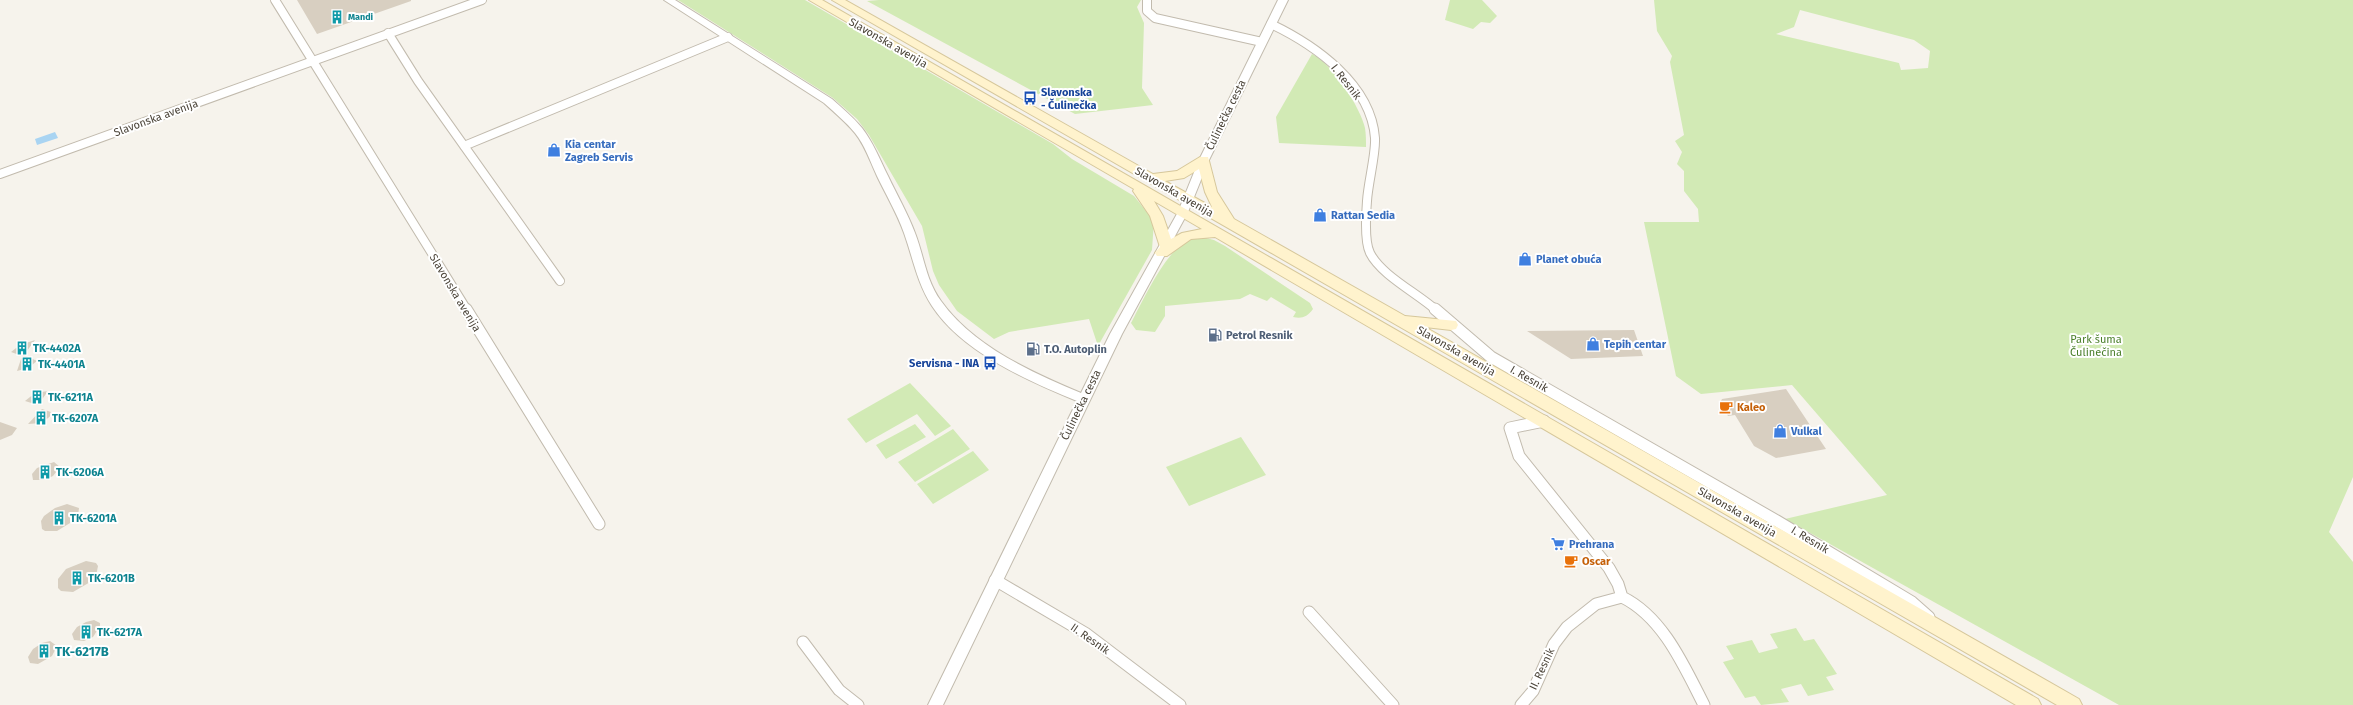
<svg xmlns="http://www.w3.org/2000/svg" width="2353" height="705" font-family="'Fira Sans',sans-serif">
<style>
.green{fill:#d2eab5;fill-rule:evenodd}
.water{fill:#a9d4f2}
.building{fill:#d8cfc1}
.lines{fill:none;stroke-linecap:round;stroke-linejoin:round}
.minor-far1-casing{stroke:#c2bbae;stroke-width:10}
.minor-casing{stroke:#c2bbae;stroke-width:13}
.tertiary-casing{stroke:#c2bbae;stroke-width:2}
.secondary-casing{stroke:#d6c79b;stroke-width:2}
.minor-far1{stroke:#fff;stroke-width:8}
.minor{stroke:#fff;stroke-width:11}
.tertiary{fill:#fff;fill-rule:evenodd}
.secondary{fill:#fff3cd;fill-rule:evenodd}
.labels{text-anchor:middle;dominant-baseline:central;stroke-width:4;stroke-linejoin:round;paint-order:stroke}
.far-culture-label{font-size:9px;font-weight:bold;fill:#0d838f;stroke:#fff;text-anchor:start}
.street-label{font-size:11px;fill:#4b4439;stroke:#fff}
.transit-label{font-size:11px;font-weight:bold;fill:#164399;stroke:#fff;text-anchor:start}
.shop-label{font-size:11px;font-weight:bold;fill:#366cbe;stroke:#fff;text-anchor:start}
.service-label{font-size:11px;font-weight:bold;fill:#4e5e75;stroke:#fff;text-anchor:start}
.park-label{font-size:11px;fill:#4a7f2a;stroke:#fff}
.culture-label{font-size:11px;font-weight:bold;fill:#0d838f;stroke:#fff;text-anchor:start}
.food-label{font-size:11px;font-weight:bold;fill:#c56008;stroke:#fff;text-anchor:start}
.near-culture-label{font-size:13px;font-weight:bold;fill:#0d838f;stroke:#fff;text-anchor:start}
</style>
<rect width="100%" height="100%" fill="#f6f3ec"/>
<!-- green -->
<path class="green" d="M 678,0 L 805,0 L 1053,144 L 1072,159 L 1134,196 L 1154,221 L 1152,250 L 1098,346 L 1089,319 L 1009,332 L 994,339 L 957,311 L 939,285 L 933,271 L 922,226 L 869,135 L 857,119 L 833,98 Z
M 879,0 L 1141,0 L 1137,7 L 1144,23 L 1142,88 L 1153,105 L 1075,114 L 867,1 Z
M 1450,0 L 1482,0 L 1497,16 L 1490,23 L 1481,22 L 1473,29 L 1445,20 Z
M 1654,0 L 2353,0 L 2353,477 L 2329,532 L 2353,562 L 2353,705 L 2119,705 L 1785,519 L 1887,495 L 1792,385 L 1701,394 L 1676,376 L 1644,222 L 1699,222 L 1698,209 L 1684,191 L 1684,171 L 1677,164 L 1682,152 L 1675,141 L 1684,135 L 1670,62 L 1672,56 L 1657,31 ZM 1800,10 L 1914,40 L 1930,51 L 1928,68 L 1901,70 L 1899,63 L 1776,34 L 1794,27 Z
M 1312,54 C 1331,62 1361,108 1365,128 C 1366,134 1366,141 1366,147 L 1279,143 L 1276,117 Z
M 1202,237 L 1214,240 L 1225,246 L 1310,303 L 1313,309 C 1307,317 1302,319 1293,317 L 1296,312 L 1271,297 L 1267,301 L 1250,294 L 1240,299 L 1165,306 L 1165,316 L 1155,332 L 1136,330 L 1131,323 C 1142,302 1167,248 1190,239 C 1193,238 1198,238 1202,237 Z
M 910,383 L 951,426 L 935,436 L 917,414 L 866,443 L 847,419 Z
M 915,424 L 926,437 L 886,459 L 876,445 Z
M 953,429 L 970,449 L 915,482 L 898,462 Z
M 1241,437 L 1266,475 L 1189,506 L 1166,467 Z
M 973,451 L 989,470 L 933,504 L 917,484 Z
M 1796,628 L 1804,641 L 1814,639 L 1837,674 L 1826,677 L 1834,690 L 1808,696 L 1801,684 L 1781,689 L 1789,702 L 1761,705 L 1755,696 L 1745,698 L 1723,662 L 1734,659 L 1726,646 L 1752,640 L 1759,653 L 1778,648 L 1770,634 Z"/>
<!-- water -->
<path class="water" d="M 55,132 L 58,138 L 37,145 L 35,139 Z"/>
<!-- building -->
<path class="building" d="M 297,0 L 411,0 L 411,1 L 317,34 Z
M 1634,330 L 1643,356 L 1571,359 L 1527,331 Z
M 35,340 L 24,355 L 37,361 L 28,368 L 17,371 L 22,356 L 11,352 L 20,345 Z
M 1786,389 L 1826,449 L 1776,458 L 1754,446 L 1735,415 L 1728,416 L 1720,403 L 1722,399 Z
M 48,391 L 38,405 L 25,401 L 35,393 Z
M 42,409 L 54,413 L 42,423 L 28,424 Z
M 0,422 L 17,428 L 12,435 L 0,440 Z
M 54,462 L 60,467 L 53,476 L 44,480 L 33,480 L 32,474 L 37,468 Z
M 67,504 L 79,508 L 78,516 L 75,520 L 57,531 L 45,531 L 42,529 L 41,521 L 44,516 L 55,508 Z
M 86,561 L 96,563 L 98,566 L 96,576 L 92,581 L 73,592 L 61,591 L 58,588 L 58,579 L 66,569 Z
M 94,620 L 100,623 L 100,626 L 93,637 L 84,641 L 74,640 L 72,634 L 77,627 L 86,622 Z
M 50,641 L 57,646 L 52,656 L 38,664 L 30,663 L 28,657 L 33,649 L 42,643 Z"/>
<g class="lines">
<!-- minor-far1 casing -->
<g class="minor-far1-casing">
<path id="minor-far1" d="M 275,0 L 467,310
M 1147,0 L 1147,11 L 1155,18 L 1262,42
M 1271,24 C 1315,45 1371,84 1375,138 C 1376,154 1368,183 1367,201 C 1366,214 1364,241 1370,253 C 1381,275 1417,293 1436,310
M 388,33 L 418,81 L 560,281
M 464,146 L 728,37
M 0,174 L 482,0"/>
</g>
<!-- minor casing -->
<g class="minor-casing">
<path id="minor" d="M 466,309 L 599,524
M 1435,309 L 1491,357 L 1777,521 L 1912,602 L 1929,617
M 1544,421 L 1510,428 L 1519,456 L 1609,568 L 1618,584 L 1622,597
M 995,580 L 1085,633 L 1180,705
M 1309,612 L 1393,705
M 803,642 L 839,690 L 858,705
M 1521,705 L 1533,691 L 1554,644 L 1567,627 L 1596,604 L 1622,597 C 1663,617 1684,666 1704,705"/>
</g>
<!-- tertiary casing -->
<g class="tertiary-casing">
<path id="tertiary" d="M 664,0 L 675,0 L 832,99 C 842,108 853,117 862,128 C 873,142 880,160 888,176 C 897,195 908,214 915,233 C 924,256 926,281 941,301 C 973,346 1031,372 1081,393 L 1110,334 L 1178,212 L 1199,160 L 1278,0 L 1288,0 L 1209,160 L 1188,212 L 1122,334 L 943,705 L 928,705 L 1077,401 C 1028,381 962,352 932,306 C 917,283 913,258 904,233 C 897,213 886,195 877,176 C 870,161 865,145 855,133 C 846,122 835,113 824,103 Z"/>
</g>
<!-- secondary casing -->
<g class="secondary-casing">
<path id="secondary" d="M 809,0 L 822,0 L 2038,699 L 2041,705 L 2016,705 L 1215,237 L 1191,239 L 1167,256 L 1157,256 L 1155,253 L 1160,247 L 1150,216 L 1133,191 L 1134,189 ZM 1154,201 L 1202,229 L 1182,233 L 1171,239 L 1163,216 Z
M 832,0 L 845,0 L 1153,174 L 1177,171 L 1200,157 L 1208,157 L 1217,192 L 1234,219 L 1405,316 L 1456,321 L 1458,325 L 1456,329 L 1451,330 L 1425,327 L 2079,699 L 2082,705 L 2057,705 ZM 1199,169 L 1205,192 L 1212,207 L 1165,181 L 1184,178 Z"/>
</g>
<!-- minor-far1 -->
<use href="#minor-far1" class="minor-far1"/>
<!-- minor -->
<use href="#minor" class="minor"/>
<!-- tertiary -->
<use href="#tertiary" class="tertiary"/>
<!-- secondary -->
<use href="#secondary" class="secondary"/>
</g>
<!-- icons -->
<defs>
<g id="building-bare" transform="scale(1.08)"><path d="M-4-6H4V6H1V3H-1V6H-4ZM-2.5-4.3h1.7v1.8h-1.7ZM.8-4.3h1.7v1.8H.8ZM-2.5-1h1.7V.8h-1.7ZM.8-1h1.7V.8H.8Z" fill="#0f9aa8" stroke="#fff" stroke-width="2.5" paint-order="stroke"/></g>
<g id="bus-bare" transform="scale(1.08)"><path d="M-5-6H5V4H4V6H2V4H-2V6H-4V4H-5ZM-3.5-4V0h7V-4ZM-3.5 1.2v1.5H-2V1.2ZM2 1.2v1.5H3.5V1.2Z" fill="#1a4fb4" stroke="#fff" stroke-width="2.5" paint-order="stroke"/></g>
<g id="shop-bare" transform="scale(1.08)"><path d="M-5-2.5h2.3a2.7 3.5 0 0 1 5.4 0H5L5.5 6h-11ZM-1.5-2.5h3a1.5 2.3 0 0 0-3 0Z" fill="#3f7fe0" stroke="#fff" stroke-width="2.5" paint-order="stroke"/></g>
<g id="fuel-bare" transform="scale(1.08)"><path d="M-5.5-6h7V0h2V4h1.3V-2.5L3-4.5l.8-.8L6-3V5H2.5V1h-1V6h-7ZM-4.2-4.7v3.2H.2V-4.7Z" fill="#5c6f8a" stroke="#fff" stroke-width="2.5" paint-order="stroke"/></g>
<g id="cafe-bare" transform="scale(1.08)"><path d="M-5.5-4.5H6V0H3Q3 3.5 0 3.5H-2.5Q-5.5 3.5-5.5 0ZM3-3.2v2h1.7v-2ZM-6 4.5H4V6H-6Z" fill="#e8710a" stroke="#fff" stroke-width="2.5" paint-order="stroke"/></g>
<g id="supermarket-bare" transform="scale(1.08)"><path d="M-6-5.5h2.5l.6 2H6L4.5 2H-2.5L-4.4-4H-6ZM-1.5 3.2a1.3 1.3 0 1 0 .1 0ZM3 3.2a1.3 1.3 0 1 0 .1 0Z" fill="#3f7fe0" stroke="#fff" stroke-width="2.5" paint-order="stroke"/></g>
</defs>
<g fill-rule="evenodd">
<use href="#building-bare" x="337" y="17"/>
<use href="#bus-bare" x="1030" y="98"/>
<use href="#shop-bare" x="554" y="150"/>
<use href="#shop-bare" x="1320" y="215"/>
<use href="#shop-bare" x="1525" y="259"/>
<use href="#fuel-bare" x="1215" y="335"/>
<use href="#shop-bare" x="1593" y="344"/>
<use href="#building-bare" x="22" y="348"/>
<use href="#fuel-bare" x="1033" y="349"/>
<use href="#bus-bare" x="990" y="363"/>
<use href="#building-bare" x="27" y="364"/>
<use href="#building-bare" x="37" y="397"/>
<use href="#cafe-bare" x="1726" y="407"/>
<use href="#building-bare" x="41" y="418"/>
<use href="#shop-bare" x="1780" y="431"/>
<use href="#building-bare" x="45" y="472"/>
<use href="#building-bare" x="59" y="518"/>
<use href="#supermarket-bare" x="1558" y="544"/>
<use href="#cafe-bare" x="1571" y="561"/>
<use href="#building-bare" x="77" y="578"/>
<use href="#building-bare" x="86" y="632"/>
<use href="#building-bare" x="44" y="651"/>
</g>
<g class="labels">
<!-- far-culture labels -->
<g class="far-culture-label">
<text x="348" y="17">Mandi</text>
</g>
<!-- street labels -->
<g class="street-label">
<text transform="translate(888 43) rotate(30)">Slavonska avenija</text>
<text transform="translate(1346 82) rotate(52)">I. Resnik</text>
<text transform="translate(1226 115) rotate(-64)">Čulinečka cesta</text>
<text transform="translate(156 118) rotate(-20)">Slavonska avenija</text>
<text transform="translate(1174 192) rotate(30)">Slavonska avenija</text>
<text transform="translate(455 293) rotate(59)">Slavonska avenija</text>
<text transform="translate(1456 351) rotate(30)">Slavonska avenija</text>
<text transform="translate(1529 379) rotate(30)">I. Resnik</text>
<text transform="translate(1081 405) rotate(-64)">Čulinečka cesta</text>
<text transform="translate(1737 512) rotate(30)">Slavonska avenija</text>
<text transform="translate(1810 540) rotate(31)">I. Resnik</text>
<text transform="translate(1090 639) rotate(35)">II. Resnik</text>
<text transform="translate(1542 669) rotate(-65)">II. Resnik</text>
</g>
<!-- transit labels -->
<g class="transit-label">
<text x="1041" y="92">Slavonska<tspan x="1041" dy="13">- Čulinečka</tspan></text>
<text x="979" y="363" text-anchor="end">Servisna - INA</text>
</g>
<!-- shop labels -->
<g class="shop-label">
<text x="565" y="144">Kia centar<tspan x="565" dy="13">Zagreb Servis</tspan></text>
<text x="1331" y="215">Rattan Sedia</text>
<text x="1536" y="259">Planet obuća</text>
<text x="1604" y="344">Tepih centar</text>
<text x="1791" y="431">Vulkal</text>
<text x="1569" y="544">Prehrana</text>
</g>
<!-- service labels -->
<g class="service-label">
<text x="1226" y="335">Petrol Resnik</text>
<text x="1044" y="349">T.O. Autoplin</text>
</g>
<!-- park labels -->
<g class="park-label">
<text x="2096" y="339">Park šuma<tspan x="2096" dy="13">Čulinečina</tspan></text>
</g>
<!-- culture labels -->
<g class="culture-label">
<text x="33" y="348">TK-4402A</text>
<text x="38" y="364">TK-4401A</text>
<text x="48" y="397">TK-6211A</text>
<text x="52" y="418">TK-6207A</text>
<text x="56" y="472">TK-6206A</text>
<text x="70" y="518">TK-6201A</text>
<text x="88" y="578">TK-6201B</text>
<text x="97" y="632">TK-6217A</text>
</g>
<!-- food labels -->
<g class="food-label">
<text x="1737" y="407">Kaleo</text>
<text x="1582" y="561">Oscar</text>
</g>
<!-- near-culture labels -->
<g class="near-culture-label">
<text x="55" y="651">TK-6217B</text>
</g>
</g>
</svg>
